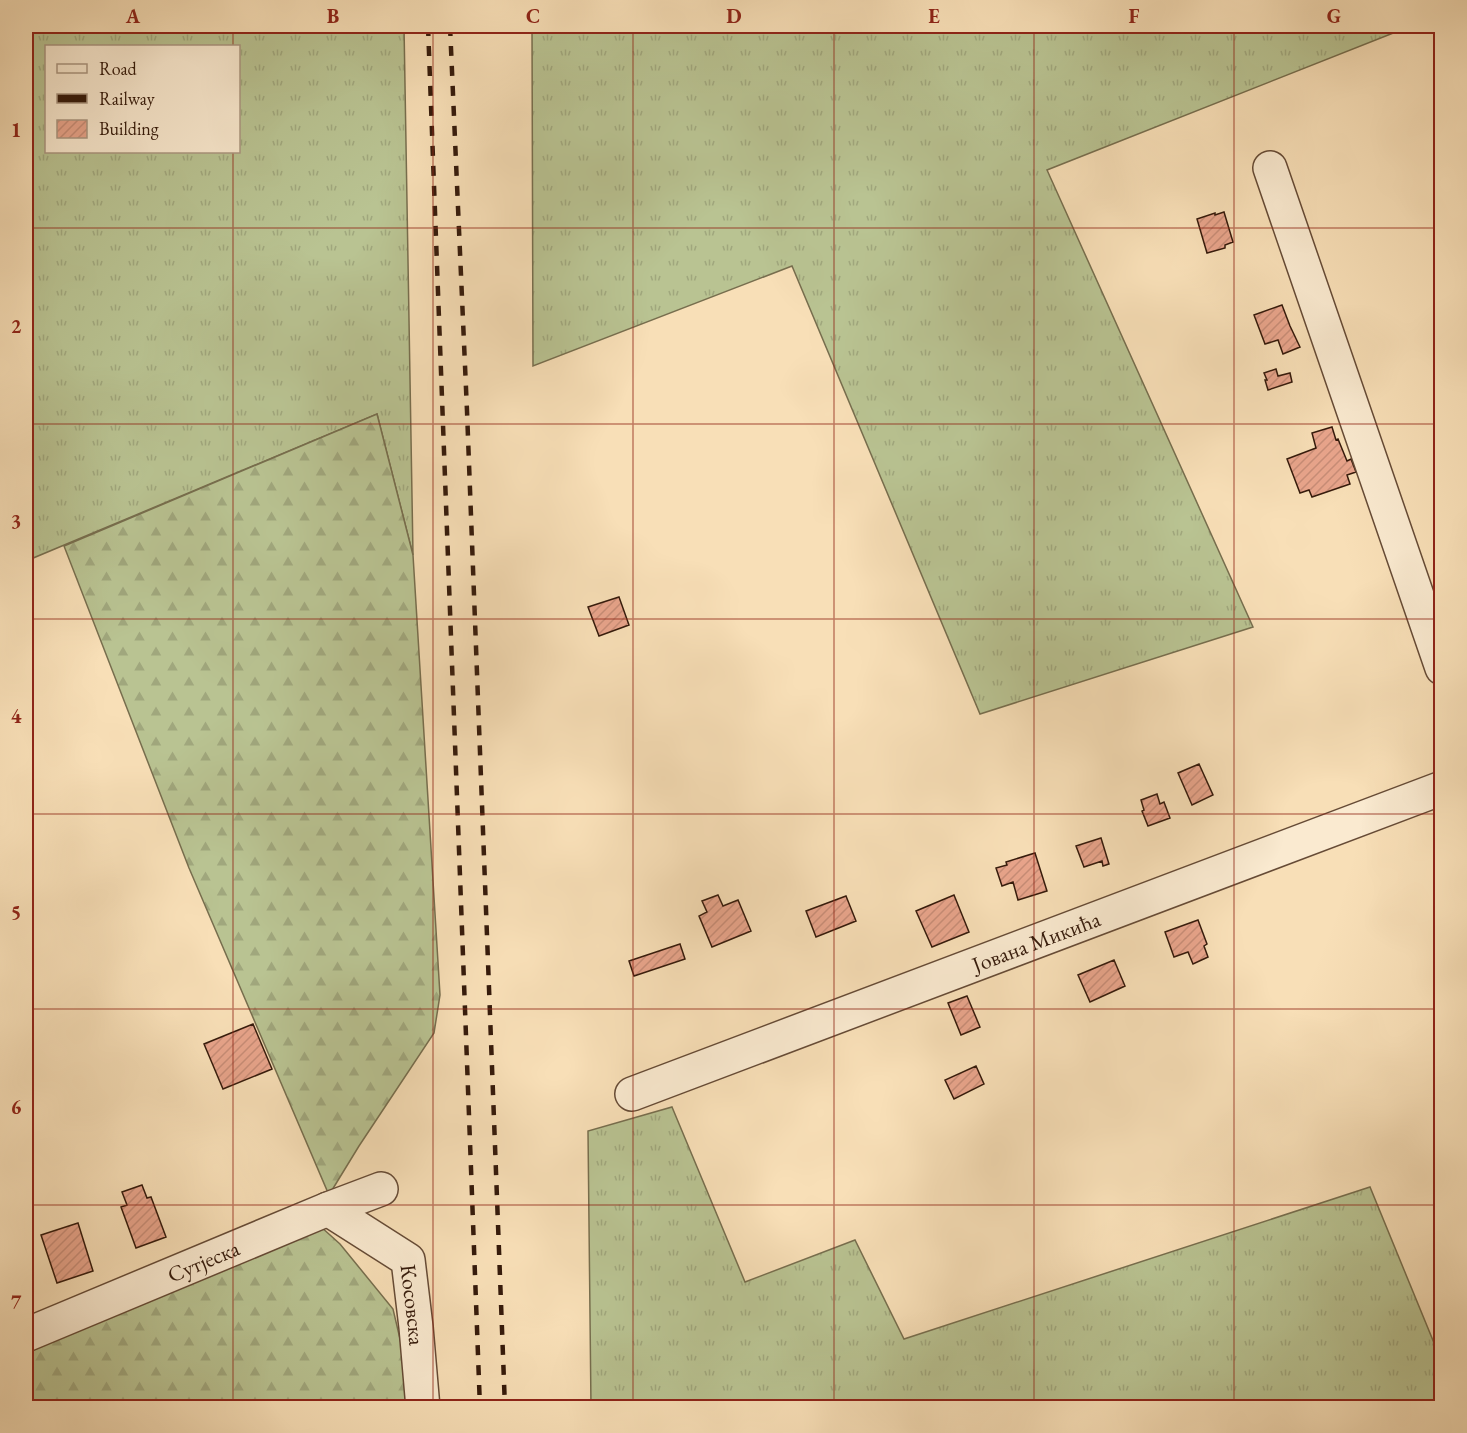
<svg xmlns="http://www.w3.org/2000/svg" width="1467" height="1433" font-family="'EB Garamond',serif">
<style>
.grass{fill:url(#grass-tufts);stroke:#776e4e;stroke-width:1.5;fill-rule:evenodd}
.forest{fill:url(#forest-firs);stroke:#776e4e;stroke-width:1.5}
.building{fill:url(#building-hatch);stroke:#351a0b;stroke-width:1.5}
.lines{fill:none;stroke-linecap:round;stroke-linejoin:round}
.minor-casing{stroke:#664b36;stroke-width:36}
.minor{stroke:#faead0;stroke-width:33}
.rail{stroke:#351a0b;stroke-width:4.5;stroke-dasharray:10 10;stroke-linecap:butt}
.grid{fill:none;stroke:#8f2418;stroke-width:1.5;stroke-opacity:0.55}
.labels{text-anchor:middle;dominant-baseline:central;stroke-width:5;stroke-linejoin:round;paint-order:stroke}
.street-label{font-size:22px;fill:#351a0b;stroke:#faead0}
.neatline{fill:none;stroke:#8f2418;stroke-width:2}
.grid-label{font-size:20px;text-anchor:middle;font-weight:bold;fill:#8f2418}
</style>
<defs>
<pattern id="grass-tufts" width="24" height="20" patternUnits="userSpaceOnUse" patternTransform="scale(1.5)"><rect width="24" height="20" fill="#b9c392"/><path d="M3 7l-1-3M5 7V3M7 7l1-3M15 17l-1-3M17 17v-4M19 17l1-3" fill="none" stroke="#a0a77d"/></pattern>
<pattern id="forest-firs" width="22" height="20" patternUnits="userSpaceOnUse" patternTransform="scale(1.5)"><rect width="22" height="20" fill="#b9c392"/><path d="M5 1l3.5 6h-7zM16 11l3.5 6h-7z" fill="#a0a77d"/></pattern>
<pattern id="building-hatch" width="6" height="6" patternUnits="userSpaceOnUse" patternTransform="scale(1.5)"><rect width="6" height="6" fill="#e9a58c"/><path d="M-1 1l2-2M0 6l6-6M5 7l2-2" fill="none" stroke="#c88d77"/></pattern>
</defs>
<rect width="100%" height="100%" fill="#f8dfb7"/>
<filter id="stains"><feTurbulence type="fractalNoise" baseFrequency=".00333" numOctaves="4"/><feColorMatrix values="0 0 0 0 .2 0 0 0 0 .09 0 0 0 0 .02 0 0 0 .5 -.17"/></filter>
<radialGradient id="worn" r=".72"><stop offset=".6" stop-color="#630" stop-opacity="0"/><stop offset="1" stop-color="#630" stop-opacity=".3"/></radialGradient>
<!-- grass -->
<path class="grass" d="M 26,26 L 404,26 L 413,555 L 377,414 L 26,561 ZM 46,46 L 238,46 L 238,152 L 46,152 Z
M 532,26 L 1411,26 L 1047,170 L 1253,627 L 980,714 L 792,266 L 533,366 Z
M 672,1107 L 745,1282 L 855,1240 L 904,1339 L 1370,1187 L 1441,1360 L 1441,1407 L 591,1407 L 588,1131 Z"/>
<!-- forest -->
<path class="forest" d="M 377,414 L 413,555 L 440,995 L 434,1033 L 359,1146 L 329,1195 L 189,868 L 64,546 Z
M 320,1226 L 340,1244 L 393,1309 L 416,1407 L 26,1407 L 26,1353 Z"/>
<!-- building -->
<path class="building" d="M 1224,212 L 1233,242 L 1225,245 L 1225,248 L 1207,253 L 1197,219 L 1215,213 L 1215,215 Z
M 1282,305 L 1290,326 L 1300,347 L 1283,354 L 1278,340 L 1265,344 L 1254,315 Z
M 1276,369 L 1278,376 L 1290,373 L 1292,382 L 1268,390 L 1265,380 L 1267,380 L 1264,373 Z
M 1332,427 L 1336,440 L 1338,439 L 1347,461 L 1351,459 L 1356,472 L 1347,475 L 1350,484 L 1312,497 L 1309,490 L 1300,493 L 1287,459 L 1316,448 L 1312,433 Z
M 619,597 L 629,625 L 599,636 L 588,607 Z
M 1199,764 L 1213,795 L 1192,805 L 1178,773 Z
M 1157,794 L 1160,804 L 1164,802 L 1170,818 L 1148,826 L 1142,811 L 1144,810 L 1141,800 Z
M 1101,838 L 1109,864 L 1103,866 L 1102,861 L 1084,867 L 1076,846 Z
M 1035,853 L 1047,891 L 1018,900 L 1013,882 L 1002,886 L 996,868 L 1007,865 L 1006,862 Z
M 718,895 L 723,906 L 738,900 L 751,931 L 712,947 L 699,916 L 707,912 L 702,901 Z
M 954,895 L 969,932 L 932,947 L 916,911 Z
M 846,896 L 856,921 L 816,937 L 806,911 Z
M 1198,920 L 1207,944 L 1204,946 L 1208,957 L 1193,964 L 1188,952 L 1174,957 L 1165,932 Z
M 680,944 L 685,959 L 634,976 L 629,961 Z
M 1114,960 L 1125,986 L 1090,1002 L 1078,975 Z
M 967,996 L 980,1027 L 961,1035 L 948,1003 Z
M 253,1024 L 272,1069 L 223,1089 L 204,1044 Z
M 976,1066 L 984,1084 L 954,1099 L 945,1080 Z
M 142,1185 L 147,1198 L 151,1197 L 166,1237 L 136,1248 L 121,1207 L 127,1205 L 122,1192 Z
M 78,1223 L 93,1271 L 57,1283 L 41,1235 Z"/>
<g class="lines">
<!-- minor casing -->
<g class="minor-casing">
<g id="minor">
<path d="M 1270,168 L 1442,668"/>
<path id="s1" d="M 632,1094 L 1442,788"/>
<path id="s2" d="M 328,1209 L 408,1260 L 416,1327 L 423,1408"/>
<path id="s3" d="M 26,1335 L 328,1209 L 381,1189"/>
</g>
</g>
<!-- minor -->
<use href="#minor" class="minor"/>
<!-- rail -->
<path class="rail" d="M 428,26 L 480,1408
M 450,26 L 467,411 L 505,1408"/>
</g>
<!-- grid -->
<path class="grid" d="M 233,26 L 233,46M 433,26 L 433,1408M 633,26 L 633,1408M 834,26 L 834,1408M 1034,26 L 1034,1408M 1234,26 L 1234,1408M 233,152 L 233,1408M 26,228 L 1442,228M 26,424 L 1442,424M 26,619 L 1442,619M 26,814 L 1442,814M 26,1009 L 1442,1009M 26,1205 L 1442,1205"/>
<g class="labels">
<!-- street labels -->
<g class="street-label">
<text stroke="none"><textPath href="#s1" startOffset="432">Јована Микића</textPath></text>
<text stroke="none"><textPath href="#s3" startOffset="192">Сутјеска</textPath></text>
<text stroke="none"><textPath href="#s2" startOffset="140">Косовска</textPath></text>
</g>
</g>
<!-- margin -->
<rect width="1467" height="1433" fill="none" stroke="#f8dfb7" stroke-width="66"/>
<!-- legend -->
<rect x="45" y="45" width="195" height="108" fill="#faead0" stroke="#ab9781" stroke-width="1.5"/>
<rect x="57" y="64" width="30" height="9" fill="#faead0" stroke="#ab9781" stroke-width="1.5"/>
<text x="99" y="75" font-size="18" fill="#351a0b">Road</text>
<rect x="57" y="94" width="30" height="9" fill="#351a0b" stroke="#ab9781" stroke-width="1.5"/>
<text x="99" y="105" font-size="18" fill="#351a0b">Railway</text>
<rect x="57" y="120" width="30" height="18" fill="url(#building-hatch)" stroke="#ab9781" stroke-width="1.5"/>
<text x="99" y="135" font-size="18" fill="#351a0b">Building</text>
<rect x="33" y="33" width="1401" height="1367" class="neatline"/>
<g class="grid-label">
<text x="133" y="23">A</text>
<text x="333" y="23">B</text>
<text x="533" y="23">C</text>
<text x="734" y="23">D</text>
<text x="934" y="23">E</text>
<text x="1134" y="23">F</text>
<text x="1334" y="23">G</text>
<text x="16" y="137">1</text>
<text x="16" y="333">2</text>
<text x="16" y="528">3</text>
<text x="16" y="723">4</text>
<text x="16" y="919">5</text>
<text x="16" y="1114">6</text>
<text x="16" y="1309">7</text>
</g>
<rect width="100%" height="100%" filter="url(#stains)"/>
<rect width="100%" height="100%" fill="url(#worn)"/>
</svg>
